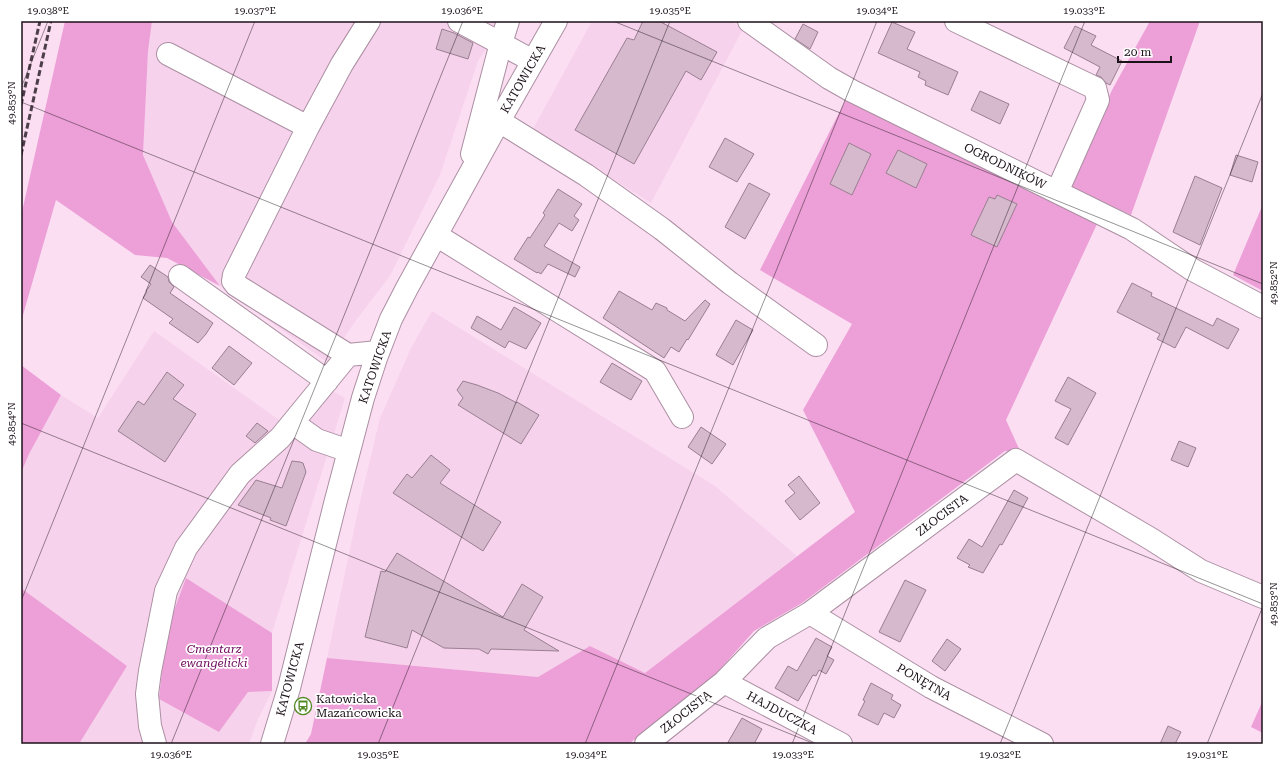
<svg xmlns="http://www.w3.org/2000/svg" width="1284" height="765" font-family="'Roboto Serif',serif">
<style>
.built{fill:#f7d2ec}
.green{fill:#eca0d7}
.building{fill:#d6b9cd;stroke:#997e90}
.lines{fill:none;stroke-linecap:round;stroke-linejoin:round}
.minor-casing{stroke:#ab8fa2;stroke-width:24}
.minor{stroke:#fff;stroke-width:22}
.rail{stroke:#4d3f49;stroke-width:3;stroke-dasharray:6 3;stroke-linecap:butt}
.ticks{fill:none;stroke:#1b1118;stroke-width:1;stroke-opacity:0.45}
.labels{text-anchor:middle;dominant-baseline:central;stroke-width:3.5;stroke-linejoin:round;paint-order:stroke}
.street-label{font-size:12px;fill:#1b1118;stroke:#fff}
.park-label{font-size:12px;font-style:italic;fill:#6c065a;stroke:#fff}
.poi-label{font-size:12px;fill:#1b1118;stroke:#fff;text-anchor:start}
.neatline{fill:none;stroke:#1b1118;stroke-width:1.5}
.ticks-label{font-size:10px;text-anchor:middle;fill:#1b1118}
</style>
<rect width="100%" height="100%" fill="#fcdef3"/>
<!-- built -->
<path class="built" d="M 152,21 L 505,21 L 478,61 L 440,175 L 390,276 L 357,319 L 327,362 L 220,286 L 172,222 L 143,155 L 148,51 Z
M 592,21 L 731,21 L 743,29 L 651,203 L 533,129 Z
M 432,311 L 715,486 L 797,556 L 645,673 L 590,646 L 538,677 L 327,658 L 359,506 L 380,418 L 411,348 Z
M 154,331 L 282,422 L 316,382 L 345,398 L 272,633 L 186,578 L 166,632 L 159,699 L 219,732 L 248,692 L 272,691 L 258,719 L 249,744 L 79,744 L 127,666 L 21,588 L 21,473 L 29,454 L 61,395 L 98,418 Z"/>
<!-- green -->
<path class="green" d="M 65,21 L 152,21 L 148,51 L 143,155 L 172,222 L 220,286 L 167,258 L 135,255 L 56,200 L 21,322 L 21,216 Z
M 1150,21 L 1200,21 L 1131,215 L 1070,187 L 1112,90 Z
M 846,99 L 1097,224 L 1006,420 L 1021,453 L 1005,451 L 802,603 L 754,631 L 714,676 L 629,744 L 305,744 L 311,734 L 327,658 L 538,677 L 590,646 L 645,673 L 855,512 L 803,410 L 852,324 L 760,270 Z
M 1263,204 L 1263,291 L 1233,275 Z
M 21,365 L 61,395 L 29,454 L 21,473 Z
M 186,578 L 272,633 L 272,691 L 248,692 L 219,732 L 159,699 L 166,632 Z
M 21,588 L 127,666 L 79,744 L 21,744 Z
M 1263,700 L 1263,733 L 1251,727 Z"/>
<!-- building -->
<path class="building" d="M 643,21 L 659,21 L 717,52 L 701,80 L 686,71 L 634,164 L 575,130 L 627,38 L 634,40 Z
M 892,22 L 915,32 L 907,49 L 958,72 L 948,95 L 925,85 L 926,81 L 918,77 L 920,72 L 878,53 Z
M 803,24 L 818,32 L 810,49 L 795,39 Z
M 1075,26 L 1096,36 L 1091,45 L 1122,61 L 1110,85 L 1106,83 L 1101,77 L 1096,75 L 1100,67 L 1064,48 Z
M 442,29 L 454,33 L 473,43 L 468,59 L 436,49 Z
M 980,91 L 1009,104 L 1000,124 L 971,110 Z
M 725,138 L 754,154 L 737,182 L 709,167 Z
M 849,143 L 871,154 L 852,195 L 830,184 Z
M 898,150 L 927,164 L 916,188 L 886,173 Z
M 1236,155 L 1258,162 L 1252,182 L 1230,175 Z
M 1195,176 L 1222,188 L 1200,245 L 1173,232 Z
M 749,183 L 770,194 L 745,239 L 725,227 Z
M 558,189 L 582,204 L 574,216 L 579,220 L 572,231 L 559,223 L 544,246 L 580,267 L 575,277 L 548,264 L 541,274 L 538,272 L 537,273 L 514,259 L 528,237 L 530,238 L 545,215 L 543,213 Z
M 997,195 L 1017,204 L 997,247 L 971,235 L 989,197 L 995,199 Z
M 150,265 L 168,277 L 169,282 L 174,287 L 170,293 L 213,323 L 206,334 L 198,343 L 169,323 L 173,319 L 143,298 L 147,292 L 146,291 L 151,284 L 141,277 Z
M 1132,283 L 1152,293 L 1151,296 L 1213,326 L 1217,318 L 1239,329 L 1228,349 L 1186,327 L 1175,348 L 1157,339 L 1160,334 L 1117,312 Z
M 619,291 L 652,310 L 656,303 L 667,308 L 667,310 L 685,321 L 705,300 L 710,304 L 688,340 L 687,339 L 679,352 L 671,347 L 664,358 L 603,318 Z
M 514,307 L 541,323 L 526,349 L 509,341 L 505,348 L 471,328 L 477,316 L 501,330 Z
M 736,320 L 753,330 L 733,365 L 716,355 Z
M 229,346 L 252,363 L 234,385 L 212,368 Z
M 612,363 L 642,381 L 631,400 L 600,382 Z
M 167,372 L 184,385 L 173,399 L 196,414 L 165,462 L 118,431 L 138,401 L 144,405 Z
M 1068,377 L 1096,393 L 1068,445 L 1055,438 L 1071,409 L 1055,401 Z
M 463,381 L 477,385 L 498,393 L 517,403 L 517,402 L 539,415 L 521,444 L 458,405 L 463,398 L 457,390 Z
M 257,423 L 268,431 L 255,443 L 246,436 Z
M 701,427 L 726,444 L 712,464 L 688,447 Z
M 1179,441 L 1196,448 L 1188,467 L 1171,460 Z
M 431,455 L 450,470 L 440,483 L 501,522 L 483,551 L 393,493 L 407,474 L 412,478 Z
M 292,461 L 300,462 L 303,463 L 306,472 L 286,526 L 270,520 L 271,518 L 238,505 L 256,480 L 282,488 Z
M 799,476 L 820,503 L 800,520 L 785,501 L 795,493 L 788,485 Z
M 1014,490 L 1028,498 L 1002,545 L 1000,544 L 983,573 L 968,567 L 970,565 L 957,558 L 969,539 L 982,547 Z
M 397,553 L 503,617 L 522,584 L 543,597 L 524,630 L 559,651 L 491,649 L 488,654 L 479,649 L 444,648 L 412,630 L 407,648 L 365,637 L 381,571 L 385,572 Z
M 905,580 L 926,590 L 900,642 L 879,632 Z
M 816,638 L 832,647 L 827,656 L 834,660 L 826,674 L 819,670 L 816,676 L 813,675 L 798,701 L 775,688 L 788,666 L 797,671 Z
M 947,639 L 961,649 L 945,671 L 932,661 Z
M 871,683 L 893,695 L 891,699 L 901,705 L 894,718 L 884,713 L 878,725 L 858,715 L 865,701 L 863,700 Z
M 742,718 L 762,729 L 754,744 L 727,744 Z
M 1168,726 L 1181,732 L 1175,744 L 1160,744 Z"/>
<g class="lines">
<!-- minor casing -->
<g class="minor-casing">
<path id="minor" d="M 459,21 L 533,61
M 749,21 L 829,78 L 852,91 L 1132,229 L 1193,270 L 1263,307
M 956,21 L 1095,88 L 1098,100 L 1057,192
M 168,54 L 308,127
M 499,121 L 586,175 L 662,229 L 730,283 L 816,345
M 472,154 L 501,43 L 508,21
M 436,235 L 655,371 L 682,417
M 180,276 L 327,381
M 348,355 L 236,285 L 233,281 L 234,275 L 308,127 L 342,64 L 369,21
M 293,423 L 317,440 L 349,451
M 810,613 L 931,687 L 1042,744
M 724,682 L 841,744
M 155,744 L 150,726 L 147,694 L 150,671 L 166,591 L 186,548 L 240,474 L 280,438 L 348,355 L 378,352
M 272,744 L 289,688 L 335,504 L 363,398 L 376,358 L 391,319 L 407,288 L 499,121 L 556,21
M 646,744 L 724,682 L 767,638 L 810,613 L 1016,460 L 1151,539 L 1201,571 L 1263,597"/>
</g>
<!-- minor -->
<use href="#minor" class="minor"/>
<!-- rail -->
<path class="rail" d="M 21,105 L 40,21
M 21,155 L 51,21"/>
</g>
<!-- ticks -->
<path class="ticks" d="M 613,21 L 1263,284M 21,88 L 48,21M 21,102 L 1263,604M 21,423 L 815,744M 21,601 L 255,21M 21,744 L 22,744M 171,744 L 463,21M 378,744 L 670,21M 585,744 L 877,21M 792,744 L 1085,21M 1000,744 L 1263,93M 1207,744 L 1263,606"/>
<!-- icons -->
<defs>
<g id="bus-ring" transform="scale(0.9)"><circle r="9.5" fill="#fff" stroke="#528a26" stroke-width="1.5"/><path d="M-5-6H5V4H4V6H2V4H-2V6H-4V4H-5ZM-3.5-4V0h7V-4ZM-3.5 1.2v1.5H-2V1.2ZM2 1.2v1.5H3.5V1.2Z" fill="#528a26"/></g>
</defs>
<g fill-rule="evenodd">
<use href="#bus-ring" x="303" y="706"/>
</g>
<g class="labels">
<!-- street labels -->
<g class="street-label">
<text transform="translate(523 79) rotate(-60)">KATOWICKA</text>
<text transform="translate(1005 166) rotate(26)">OGRODNIKÓW</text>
<text transform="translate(375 367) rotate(-71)">KATOWICKA</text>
<text transform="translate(942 515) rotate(-37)">ZŁOCISTA</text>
<text transform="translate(290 679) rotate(-75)">KATOWICKA</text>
<text transform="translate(924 682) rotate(30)">PONĘTNA</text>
<text transform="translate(686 712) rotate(-38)">ZŁOCISTA</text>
<text transform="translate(782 713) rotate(28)">HAJDUCZKA</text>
</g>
<!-- park labels -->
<g class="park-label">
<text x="214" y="649">Cmentarz<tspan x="214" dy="14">ewangelicki</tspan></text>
</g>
<!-- poi labels -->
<g class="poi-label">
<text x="316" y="699">Katowicka<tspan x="316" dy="14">Mazańcowicka</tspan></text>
</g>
</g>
<!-- border -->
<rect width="1284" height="765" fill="none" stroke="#ffffff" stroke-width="44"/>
<!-- scale -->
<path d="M1118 56v6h53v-6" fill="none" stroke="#1b1118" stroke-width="2"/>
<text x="1124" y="56" font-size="12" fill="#1b1118" stroke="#ffffff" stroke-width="3" paint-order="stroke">20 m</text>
<rect x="22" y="22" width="1240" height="721" class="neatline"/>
<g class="ticks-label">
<text x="48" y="14">19.038°E</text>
<text x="255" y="14">19.037°E</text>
<text x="462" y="14">19.036°E</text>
<text x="670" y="14">19.035°E</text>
<text x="877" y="14">19.034°E</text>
<text x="1084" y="14">19.033°E</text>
<text transform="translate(11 103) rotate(-90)" y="4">49.853°N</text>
<text transform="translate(1273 283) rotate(-90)" y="4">49.852°N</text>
<text transform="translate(11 424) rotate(-90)" y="4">49.854°N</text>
<text transform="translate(1273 604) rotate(-90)" y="4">49.853°N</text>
<text x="171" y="758">19.036°E</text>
<text x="378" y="758">19.035°E</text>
<text x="586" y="758">19.034°E</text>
<text x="793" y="758">19.033°E</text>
<text x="1000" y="758">19.032°E</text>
<text x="1207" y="758">19.031°E</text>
</g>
</svg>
